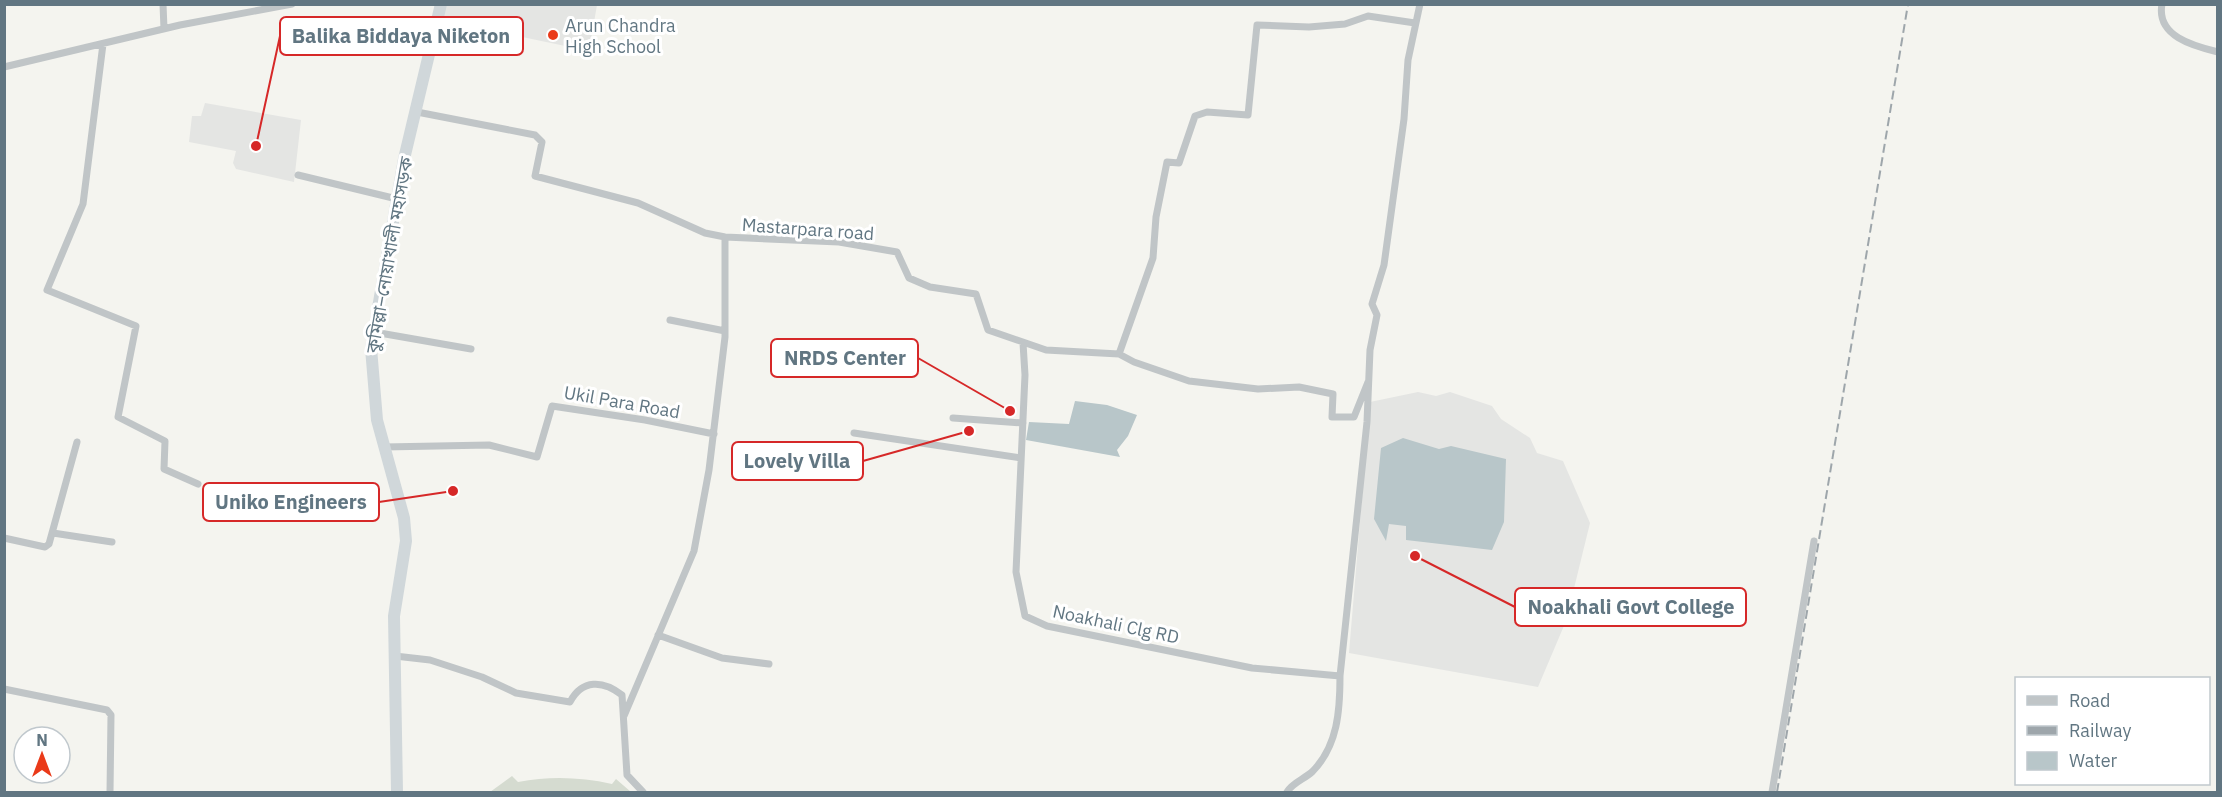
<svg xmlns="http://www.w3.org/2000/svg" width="2222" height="797" font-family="'IBM Plex Sans','Noto Sans Bengali',sans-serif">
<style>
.built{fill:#e4e5e3}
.green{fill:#d5dbd0}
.water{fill:#b8c6c9}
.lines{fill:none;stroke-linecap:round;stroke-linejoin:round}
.minor{stroke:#c0c5c7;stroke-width:7}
.trunk{stroke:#d0d7da;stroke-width:12}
.rail{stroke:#9ea6ab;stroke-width:2;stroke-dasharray:9 4.5;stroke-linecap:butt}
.poi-dot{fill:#ea3a19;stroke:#fff;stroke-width:2}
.labels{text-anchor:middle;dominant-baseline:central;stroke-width:6;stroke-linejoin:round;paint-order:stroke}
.poi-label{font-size:18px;fill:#617682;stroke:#fff;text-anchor:start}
.street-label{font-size:18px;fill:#617682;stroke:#fff}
.leader{fill:none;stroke:#d62828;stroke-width:2}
.callout-dot{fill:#d62828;stroke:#fff;stroke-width:2}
.callout{fill:#fff;stroke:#d62828;stroke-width:2}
.callout-label{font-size:20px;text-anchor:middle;font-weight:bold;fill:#617682}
</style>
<rect width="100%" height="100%" fill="#f4f4ef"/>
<!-- built -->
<path class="built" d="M 443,5 L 597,5 L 589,51 L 441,20 Z
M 205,103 L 301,120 L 294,182 L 236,169 L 233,163 L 236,151 L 189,142 L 192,116 L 201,116 Z
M 1418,392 L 1436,396 L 1450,392 L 1492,406 L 1501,419 L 1530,438 L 1537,453 L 1563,461 L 1590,523 L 1566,621 L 1538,687 L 1349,653 L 1370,402 Z"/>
<!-- green -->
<path class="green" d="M 512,776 L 518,782 C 550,776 580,777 612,784 L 616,779 L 631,792 L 490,792 Z"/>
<!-- water -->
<path class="water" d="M 1075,401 L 1107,405 L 1137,415 L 1128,436 L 1117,450 L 1120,457 L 1026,440 L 1029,422 L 1069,424 Z
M 1403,438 L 1439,449 L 1451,446 L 1506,459 L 1504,522 L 1492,550 L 1406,540 L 1406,526 L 1389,524 L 1386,541 L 1374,519 L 1381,448 Z"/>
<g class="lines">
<!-- minor -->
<path class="minor" d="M 163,4 L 164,29
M 2162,4 C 2156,36 2193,46 2218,52
M 103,44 L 83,204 L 47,290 L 136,326 L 118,417 L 165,441 L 164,469 L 198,484
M 4,67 L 180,25 L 292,4
M 417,112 L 535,135 L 542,142 L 535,176 L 638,203 L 705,233 L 725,237 L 839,242 L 897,252 L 909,278 L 930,287 L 976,294 L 988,330 L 1046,350 L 1119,354 L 1134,362 L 1189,381 L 1258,389 L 1299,387 L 1333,394 L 1332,417 L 1354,417 L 1368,382
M 298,175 L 397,199
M 670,320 L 725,331
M 374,332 L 471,349
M 1023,343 L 1025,375 L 1016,572 L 1025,616 L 1047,626 L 1252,668 L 1340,676 C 1340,710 1338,746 1312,772 C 1304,779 1292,783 1287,792
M 1119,354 L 1153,258 L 1156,217 L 1167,162 L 1179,163 L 1195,116 L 1207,112 L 1248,115 L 1257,25 L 1309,27 L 1345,24 L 1368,16 L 1415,23
M 953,418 L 1023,423
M 854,433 L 1021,458
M 384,447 L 489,445 L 537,457 L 552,406 L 645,420 L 714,434
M 53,533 L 112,542
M 4,538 L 45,547 L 49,544 L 77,442
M 658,635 L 722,658 L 769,664
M 395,656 L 430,660 L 482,677 L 516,693 L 570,702 C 582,679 603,680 622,695 L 627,775 L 643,792
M 1340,676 L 1367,422 L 1370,350 L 1377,315 L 1372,304 L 1384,265 L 1404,119 L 1408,60 L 1420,4
M 4,689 L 107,710 L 111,715 L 110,792
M 624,716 L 694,551 L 709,470 L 725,337 L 725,237
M 1772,792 L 1814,541"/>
<!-- trunk -->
<path class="trunk" d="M 397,792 L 394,616 L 406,541 L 404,518 L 377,420 L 371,348 L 404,159 L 441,4"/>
<!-- rail -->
<path class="rail" d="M 1777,792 L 1908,4"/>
</g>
<!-- markers -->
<circle class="poi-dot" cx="553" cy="35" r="6"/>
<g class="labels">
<!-- poi labels -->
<g class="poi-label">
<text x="565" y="25">Arun Chandra<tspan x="565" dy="21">High School</tspan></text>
</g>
<!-- street labels -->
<g class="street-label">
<text transform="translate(808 229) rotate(4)">Mastarpara road</text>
<text transform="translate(389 255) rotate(-80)">কুমিল্লা–নোয়াখালী মহাসড়ক</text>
<text transform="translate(622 402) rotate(10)">Ukil Para Road</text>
<text transform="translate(1116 624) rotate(12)">Noakhali Clg RD</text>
</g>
</g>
<!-- callouts -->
<path class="leader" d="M256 146L280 36M1010 411L918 358M969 431L863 461M453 491L379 502M1415 556L1515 607"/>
<g class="callout-dot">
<circle cx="256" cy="146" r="6"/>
<circle cx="1010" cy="411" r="6"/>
<circle cx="969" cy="431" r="6"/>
<circle cx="453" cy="491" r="6"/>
<circle cx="1415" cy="556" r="6"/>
</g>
<g class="callout">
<rect x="280" y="17" width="243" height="38" rx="6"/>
<rect x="771" y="339" width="147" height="38" rx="6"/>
<rect x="732" y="442" width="131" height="38" rx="6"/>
<rect x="203" y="483" width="176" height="38" rx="6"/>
<rect x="1515" y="588" width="231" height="38" rx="6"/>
</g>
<g class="callout-label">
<text x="401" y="43">Balika Biddaya Niketon</text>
<text x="845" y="365">NRDS Center</text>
<text x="797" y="468">Lovely Villa</text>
<text x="291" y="509">Uniko Engineers</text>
<text x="1631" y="614">Noakhali Govt College</text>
</g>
<!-- border -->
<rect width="2222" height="797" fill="none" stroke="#617682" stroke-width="12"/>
<!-- legend -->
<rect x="2015" y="677" width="195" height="108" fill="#ffffff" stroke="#c0c8cd" stroke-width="1.5"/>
<rect x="2027" y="696" width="30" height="9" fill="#c0c5c7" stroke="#c0c8cd" stroke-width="1.5"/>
<text x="2069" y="707" font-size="18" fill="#617682">Road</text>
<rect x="2027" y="726" width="30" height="9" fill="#9ea6ab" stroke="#c0c8cd" stroke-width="1.5"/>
<text x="2069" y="737" font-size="18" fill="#617682">Railway</text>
<rect x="2027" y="752" width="30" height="18" fill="#b8c6c9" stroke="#c0c8cd" stroke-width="1.5"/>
<text x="2069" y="767" font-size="18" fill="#617682">Water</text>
<!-- north arrow -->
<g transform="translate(42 755)"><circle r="28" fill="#ffffff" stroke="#c0c8cd" stroke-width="1.5"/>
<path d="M0-4.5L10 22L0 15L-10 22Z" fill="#ea3a19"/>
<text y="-9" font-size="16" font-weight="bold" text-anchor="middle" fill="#617682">N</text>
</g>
</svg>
